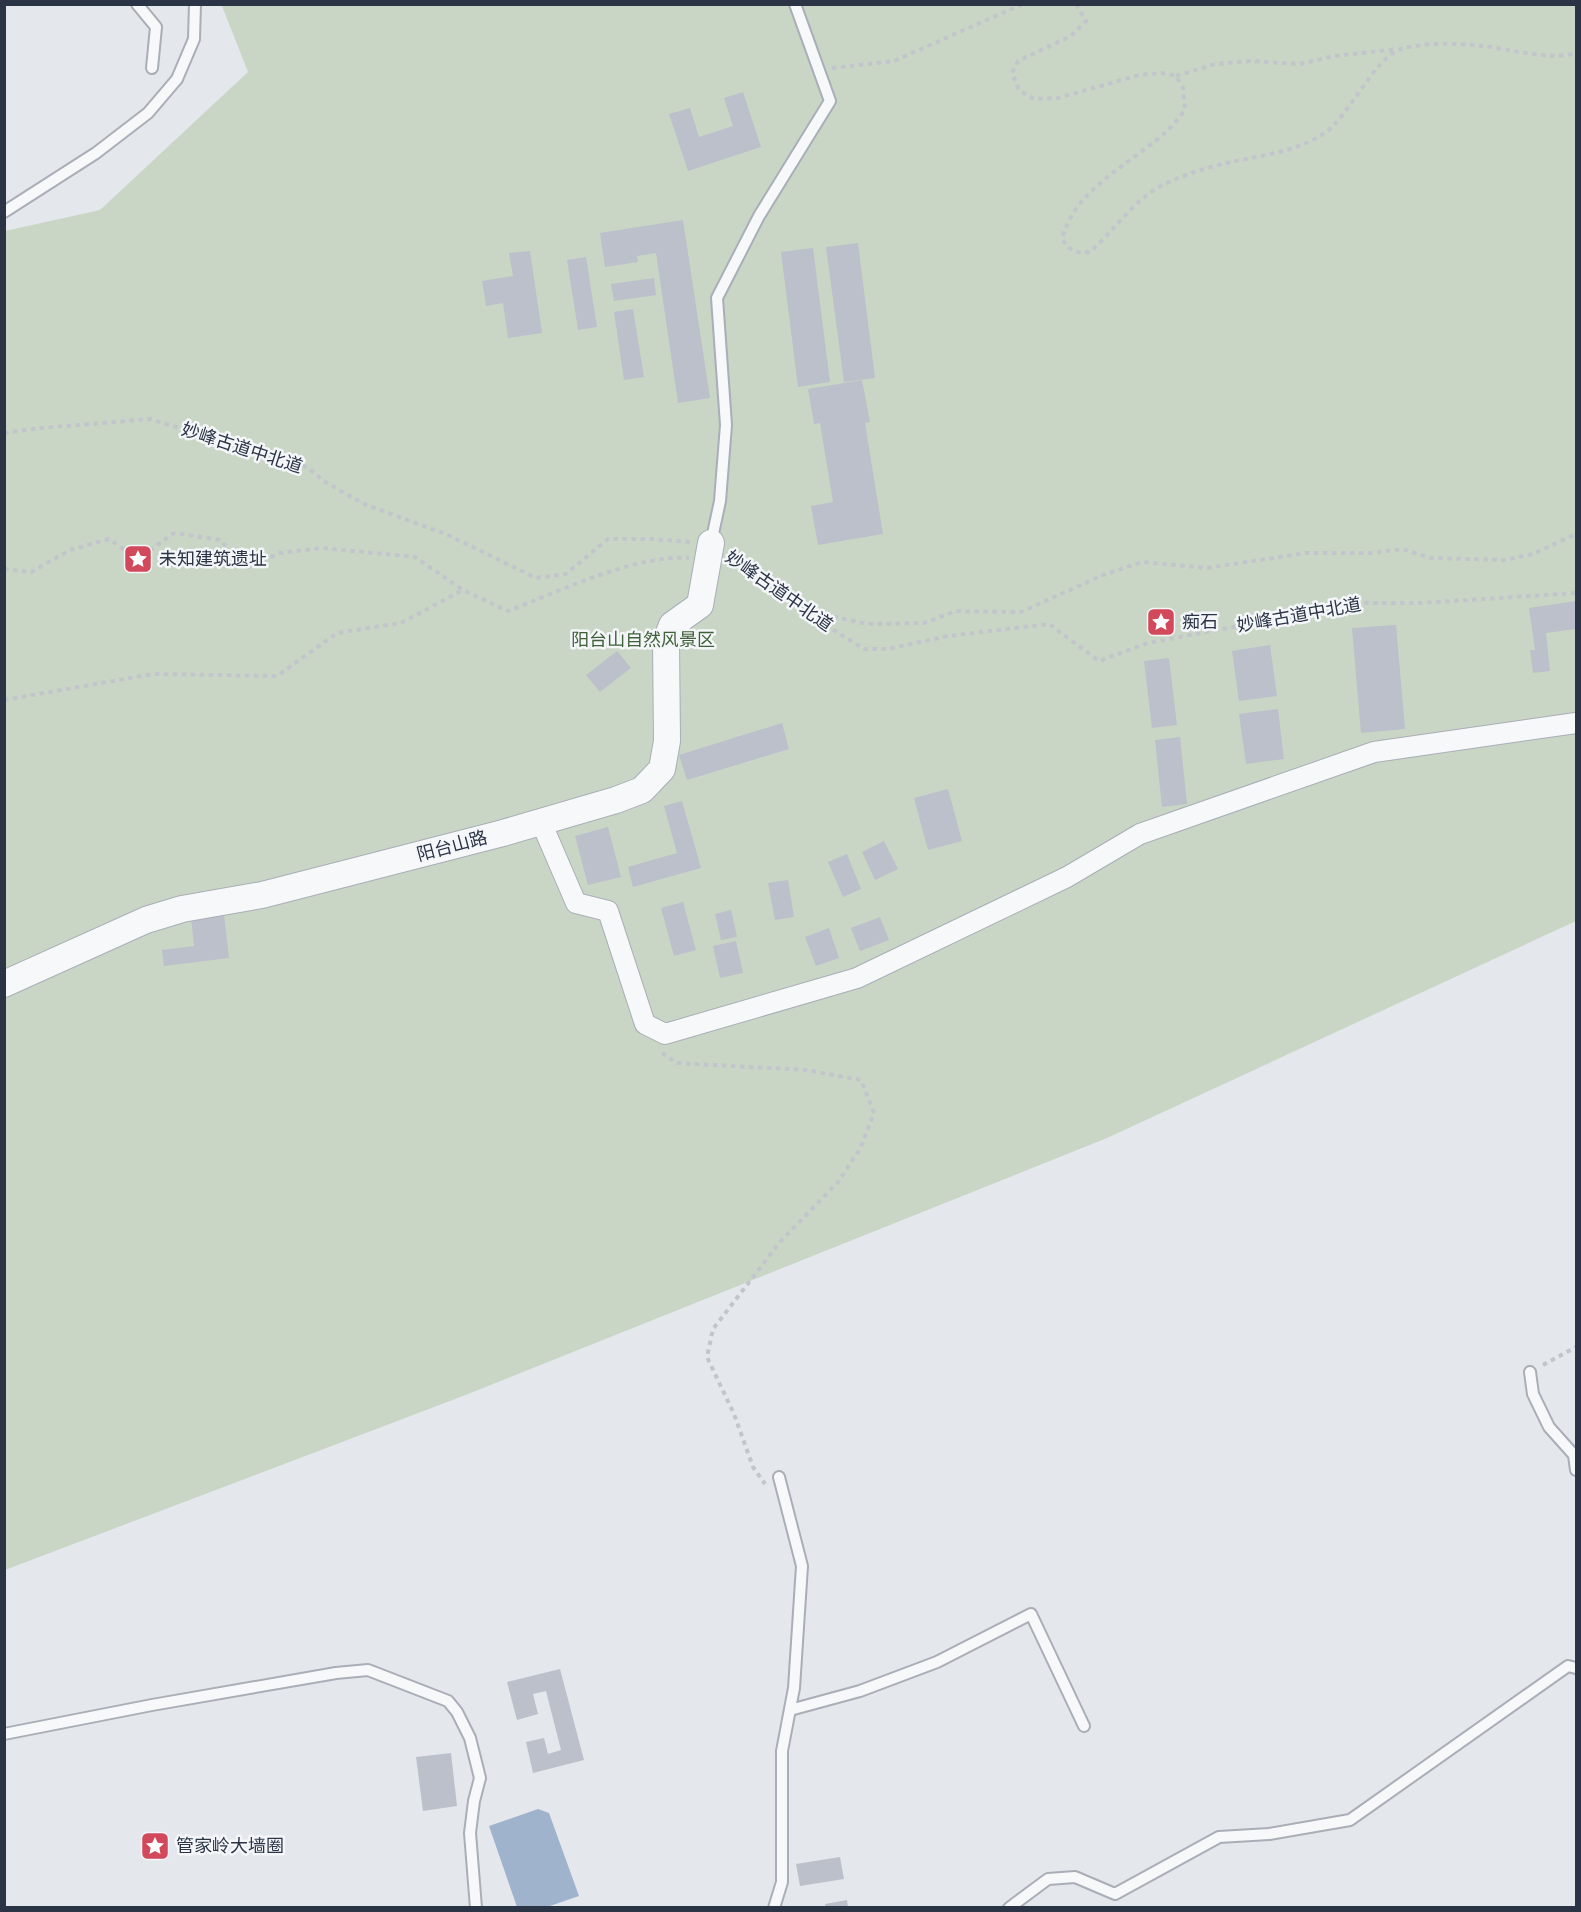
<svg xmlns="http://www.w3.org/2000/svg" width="1581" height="1912" font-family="Montserrat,'Noto Sans SC',sans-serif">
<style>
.green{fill:#c9d6c5}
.water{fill:#9fb4cc}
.building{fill:#bbc0ca}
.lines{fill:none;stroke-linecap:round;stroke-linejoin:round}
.service-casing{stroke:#a9aeb7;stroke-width:14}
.minor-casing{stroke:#a9aeb7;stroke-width:22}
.tertiary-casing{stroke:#a9aeb7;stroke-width:28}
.path{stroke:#c2c5cb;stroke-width:4;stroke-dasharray:4.5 4.5;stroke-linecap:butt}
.service{stroke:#f7f8fa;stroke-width:10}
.minor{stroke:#f7f8fa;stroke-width:20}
.tertiary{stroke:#f7f8fa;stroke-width:26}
.labels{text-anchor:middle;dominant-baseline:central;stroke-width:5;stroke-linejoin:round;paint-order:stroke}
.street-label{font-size:18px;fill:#2b3445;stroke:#f4f6f9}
.poi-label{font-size:18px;fill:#2b3445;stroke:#f4f6f9;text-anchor:start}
.park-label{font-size:18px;fill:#3f6138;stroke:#f4f6f9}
</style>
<rect width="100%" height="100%" fill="#e4e7ec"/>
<!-- green -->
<path class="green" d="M 218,5 L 1576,5 L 1576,921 L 1107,1138 L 463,1396 L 5,1570 L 5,231 L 100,210 L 248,72 L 222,6 Z"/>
<!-- water -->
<path class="water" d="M 538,1809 L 549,1813 L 579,1896 L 547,1907 L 517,1907 L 489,1826 Z"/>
<!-- building -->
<path class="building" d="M 743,92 L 761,147 L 688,171 L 669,114 L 690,108 L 699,137 L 733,126 L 724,98 Z
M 683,220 L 710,398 L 678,403 L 656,253 L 637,256 L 638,262 L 605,267 L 600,233 Z
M 858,243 L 875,378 L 844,382 L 826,247 Z
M 813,248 L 830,382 L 798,387 L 781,252 Z
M 530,251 L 542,333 L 508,338 L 503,303 L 486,306 L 482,281 L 513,276 L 509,253 Z
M 586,257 L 597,327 L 578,330 L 567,260 Z
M 654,278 L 656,295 L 614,301 L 611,284 Z
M 633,309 L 644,377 L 624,380 L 614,312 Z
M 862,380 L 870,422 L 865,423 L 883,534 L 818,545 L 811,506 L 833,502 L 820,423 L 814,424 L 808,389 Z
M 1576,601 L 1576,629 L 1546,633 L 1550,671 L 1533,673 L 1530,650 L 1535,650 L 1529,608 Z
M 1396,625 L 1405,729 L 1361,733 L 1352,628 Z
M 1270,645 L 1277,696 L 1239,701 L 1232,651 Z
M 617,651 L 631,668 L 600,692 L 586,675 Z
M 1169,658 L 1177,725 L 1152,728 L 1144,661 Z
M 1278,709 L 1284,759 L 1246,764 L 1239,714 Z
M 782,723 L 789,749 L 687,780 L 679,755 Z
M 1180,737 L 1187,804 L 1162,807 L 1155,740 Z
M 948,789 L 962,841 L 928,850 L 914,798 Z
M 682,801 L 701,868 L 633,887 L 628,867 L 677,853 L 664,806 Z
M 608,827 L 621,877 L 588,885 L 575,836 Z
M 884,841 L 898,869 L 875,880 L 862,852 Z
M 847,854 L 861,889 L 843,897 L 828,862 Z
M 788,880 L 794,917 L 775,920 L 768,883 Z
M 683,902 L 696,950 L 674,956 L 661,908 Z
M 731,910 L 737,937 L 721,940 L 715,914 Z
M 224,914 L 229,958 L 164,966 L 162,950 L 194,946 L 191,918 Z
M 880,917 L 889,940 L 860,951 L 851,928 Z
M 829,928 L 839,958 L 816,966 L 805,937 Z
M 736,941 L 743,973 L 720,978 L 713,946 Z
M 560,1669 L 584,1760 L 533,1773 L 526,1742 L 544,1738 L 548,1754 L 561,1750 L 546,1691 L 533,1694 L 538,1714 L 517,1720 L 507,1682 Z
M 451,1753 L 457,1806 L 423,1811 L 416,1757 Z
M 840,1857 L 844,1879 L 800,1886 L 796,1864 Z
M 847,1900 L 848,1908 L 826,1908 L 825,1904 Z"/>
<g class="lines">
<!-- service casing -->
<g class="service-casing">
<path id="service" d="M 137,4 L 156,27 L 152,68
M 4,212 L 96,153 L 148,113 L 177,79 L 194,39 L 195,4
M 711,543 L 720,501 L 726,425 L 717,298 L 759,216 L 830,101 L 795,4
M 1530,1372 L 1533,1394 L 1549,1427 L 1574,1455 L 1576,1470
M 790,1710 L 860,1691 L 937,1662 L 1031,1614 L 1084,1726
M 4,1734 L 152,1705 L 336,1673 L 368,1670 L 448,1701 L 457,1712 L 470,1738 L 480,1778 L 474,1801 L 470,1833 L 476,1908
M 774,1908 L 782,1882 L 782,1751 L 794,1688 L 802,1566 L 779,1477
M 1009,1908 L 1048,1879 L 1075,1877 L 1115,1894 L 1219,1837 L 1269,1834 L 1350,1820 L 1568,1666 L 1576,1668"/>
</g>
<!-- minor casing -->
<g class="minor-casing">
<path id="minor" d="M 541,822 L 576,903 L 608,911 L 645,1024 L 665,1034 L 857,978 L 1067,877 L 1140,834 L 1374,752 L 1576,723"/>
</g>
<!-- tertiary casing -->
<g class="tertiary-casing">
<path id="tertiary" d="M 4,984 L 146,920 L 182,909 L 262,895 L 503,833 L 616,800 L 642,790 L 662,769 L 667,741 L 666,641 L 672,625 L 700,605 L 711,543"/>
</g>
<!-- path -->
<path class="path" d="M 1076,4 L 1086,21 L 1071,36 L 1018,61 L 1012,73 L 1019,90 L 1034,99 L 1058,98 L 1139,75 L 1162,73 L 1176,76 L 1183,88 L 1185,110 C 1180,116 1175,123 1170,128 C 1134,163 1075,187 1062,239 C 1070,251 1076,254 1090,252 C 1116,229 1134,198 1167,183 C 1191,172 1215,165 1241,160 C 1270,154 1300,150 1326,132 C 1348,117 1376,56 1401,49 C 1426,42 1457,43 1482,46 C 1513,49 1546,61 1576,53
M 832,68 L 894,61 L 1023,4
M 1176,76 L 1215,64 L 1250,61 L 1300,64 L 1334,56 L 1397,49
M 4,433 L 41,428 L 150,419 L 307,467 L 325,482 L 364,504 L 448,535 L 536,578 L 566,574 L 608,539 L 650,539 L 691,542
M 730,557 L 775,589 L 802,610 L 864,649 L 888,649 L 948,636 L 1049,624 L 1099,661 L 1148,643 L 1361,603 L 1421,603 L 1576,593
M 4,569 L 31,572 L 70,550 L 109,539 L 138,559 L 174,533 L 221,540 L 243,569 L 280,553 L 322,548 L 415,557 L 463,590 L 508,611 C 558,592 636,554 689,558
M 807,611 L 867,624 L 924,623 L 956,611 L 1021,612 L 1103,575 L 1142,562 L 1207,568 L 1306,553 L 1371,553 L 1402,549 L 1431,558 L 1505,560 L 1533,554 L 1576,534
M 4,700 L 153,674 L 277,676 L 337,633 L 401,623 L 463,590
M 662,1053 L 677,1063 L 806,1070 L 861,1080 L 874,1113 L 860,1149 L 838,1182 L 780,1242 L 713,1329 L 707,1357 L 734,1414 L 753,1467 L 765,1484
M 1543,1365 L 1576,1347"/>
<!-- service -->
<use href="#service" class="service"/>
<!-- minor -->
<use href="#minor" class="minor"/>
<!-- tertiary -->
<use href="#tertiary" class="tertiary"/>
</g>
<!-- icons -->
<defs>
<g id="sight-square" transform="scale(1.5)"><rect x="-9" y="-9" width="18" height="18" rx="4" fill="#d1495b" stroke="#f4f6f9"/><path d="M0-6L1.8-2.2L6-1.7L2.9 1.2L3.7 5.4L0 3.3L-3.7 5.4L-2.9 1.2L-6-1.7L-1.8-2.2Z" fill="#fff"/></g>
</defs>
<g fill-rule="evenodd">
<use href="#sight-square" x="138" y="559"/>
<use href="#sight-square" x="1161" y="622"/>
<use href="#sight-square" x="155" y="1846"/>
</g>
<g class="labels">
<!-- street labels -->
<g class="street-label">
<text transform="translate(242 448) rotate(18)">妙峰古道中北道</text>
<text transform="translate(779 591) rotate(35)">妙峰古道中北道</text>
<text transform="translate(1299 615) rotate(-10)">妙峰古道中北道</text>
<text transform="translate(452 846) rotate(-15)">阳台山路</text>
</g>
<!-- poi labels -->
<g class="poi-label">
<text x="159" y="559">未知建筑遗址</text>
<text x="1182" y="622">痴石</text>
<text x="176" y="1846">管家岭大墙圈</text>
</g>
<!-- park labels -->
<g class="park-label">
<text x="643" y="640">阳台山自然风景区</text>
</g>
</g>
<!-- border -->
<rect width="1581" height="1912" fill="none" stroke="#2b3445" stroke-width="12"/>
</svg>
